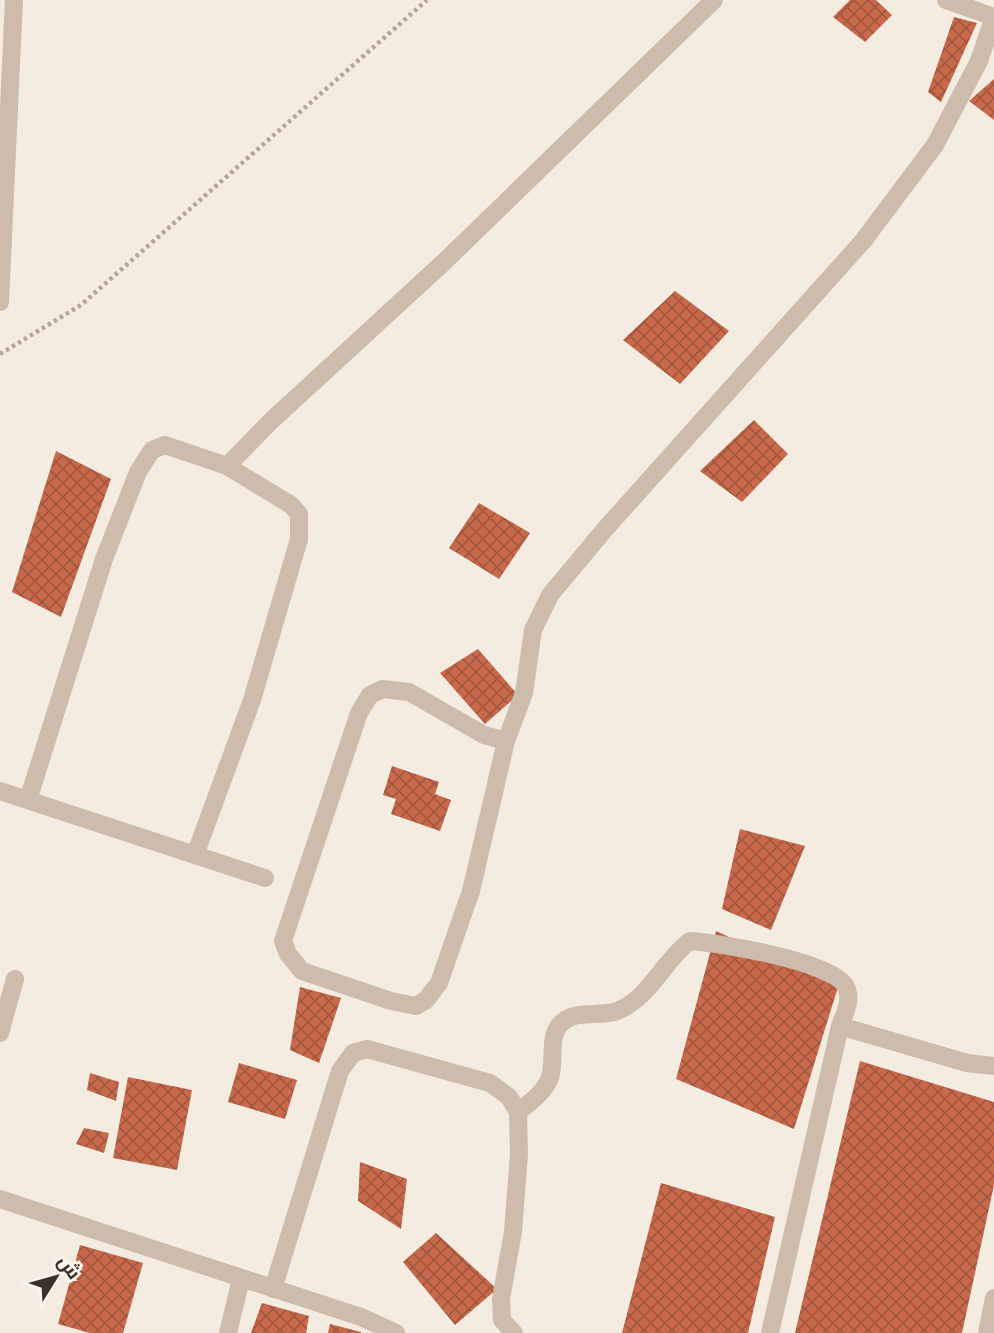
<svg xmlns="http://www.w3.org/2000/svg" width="994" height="1333" font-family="Ubuntu,Cairo,sans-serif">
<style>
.building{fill:url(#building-cross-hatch)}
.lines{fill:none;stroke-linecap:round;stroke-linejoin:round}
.path{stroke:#b9a596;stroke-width:4.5;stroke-dasharray:3.5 3.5;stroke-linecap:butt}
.minor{stroke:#cdbbac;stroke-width:18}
</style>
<defs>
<pattern id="building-cross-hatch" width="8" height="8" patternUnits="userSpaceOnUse" patternTransform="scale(1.75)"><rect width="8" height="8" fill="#c8694b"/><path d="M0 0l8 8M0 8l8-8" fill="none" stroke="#a4573f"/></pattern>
</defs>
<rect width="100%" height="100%" fill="#f4ebe1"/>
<!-- building -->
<path class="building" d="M 850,0 L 876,0 L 892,15 L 865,42 L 833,17 Z
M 954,17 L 977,23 L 941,102 L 928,92 Z
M 994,79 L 994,120 L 969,101 Z
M 675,291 L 729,331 L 680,384 L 623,340 Z
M 754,420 L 788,454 L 742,502 L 700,471 Z
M 56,451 L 111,479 L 61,617 L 12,592 Z
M 479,503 L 530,533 L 499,579 L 449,548 Z
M 478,649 L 518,695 L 485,724 L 440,673 Z
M 392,766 L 439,782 L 435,794 L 451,800 L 440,831 L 391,814 L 396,799 L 383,795 Z
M 740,829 L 805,846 L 771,930 L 722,909 Z
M 716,931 L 838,987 L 794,1129 L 676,1079 Z
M 300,987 L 341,998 L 319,1063 L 290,1050 Z
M 860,1061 L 994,1102 L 994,1185 L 962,1333 L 795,1333 Z
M 239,1063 L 297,1080 L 285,1119 L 228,1102 Z
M 90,1073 L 119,1082 L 116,1101 L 87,1090 Z
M 128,1077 L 192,1090 L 177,1170 L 113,1158 Z
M 84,1128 L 109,1133 L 104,1153 L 76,1144 Z
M 360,1162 L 407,1179 L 401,1229 L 358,1201 Z
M 661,1183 L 775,1217 L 748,1333 L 622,1333 Z
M 436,1233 L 497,1289 L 455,1325 L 403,1262 Z
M 80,1245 L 143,1263 L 123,1333 L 90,1333 L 58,1324 Z
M 262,1303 L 309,1316 L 306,1333 L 251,1333 Z
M 330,1324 L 361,1332 L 361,1333 L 328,1333 Z"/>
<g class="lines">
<!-- path -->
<path class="path" d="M 0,354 L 81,305 L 427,0"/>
<!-- minor -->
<path class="minor" d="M 946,0 L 994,17
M 0,302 L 14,0
M 506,741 L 484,735 L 409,692 L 383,689 L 370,695 L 359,713 L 283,941 L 288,954 L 302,971 L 391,1001 L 416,1006 L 426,1000 L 439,983 L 471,891 L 506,741 L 524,693 L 533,630 L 550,595 L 606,528 L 863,241 L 935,145 L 979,61 L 994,17
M 0,791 L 265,878
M 28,800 L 104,559 L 138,472 L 152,450 L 165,445 L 227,466 L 271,421 L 444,262 L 714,0
M 195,855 L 252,700 L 299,539 L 299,514 L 291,505 L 227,466
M 0,1033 L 15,979
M 518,1112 C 529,1103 541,1095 548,1082 C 558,1064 545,1034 564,1021 C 578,1010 601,1017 617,1011 C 650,998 663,961 690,941 C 720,943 829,961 845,985 C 853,998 845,1013 840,1026
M 0,1199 L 361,1317 L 396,1333
M 273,1289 L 340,1071 L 353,1053 L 367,1049 L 490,1083 L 509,1097 L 518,1112 L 519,1154 L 513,1232 L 501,1299 L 502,1320 L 514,1333
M 228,1333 L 241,1279
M 770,1333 L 840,1026 L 967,1063 L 994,1066
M 987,1333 L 994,1298"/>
</g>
<!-- north arrow -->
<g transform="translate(56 1277) rotate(53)" stroke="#fbf5ee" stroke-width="5" paint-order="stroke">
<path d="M0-5L12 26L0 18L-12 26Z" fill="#3b302b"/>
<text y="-10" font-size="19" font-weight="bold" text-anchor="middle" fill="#3b302b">ش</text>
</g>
</svg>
